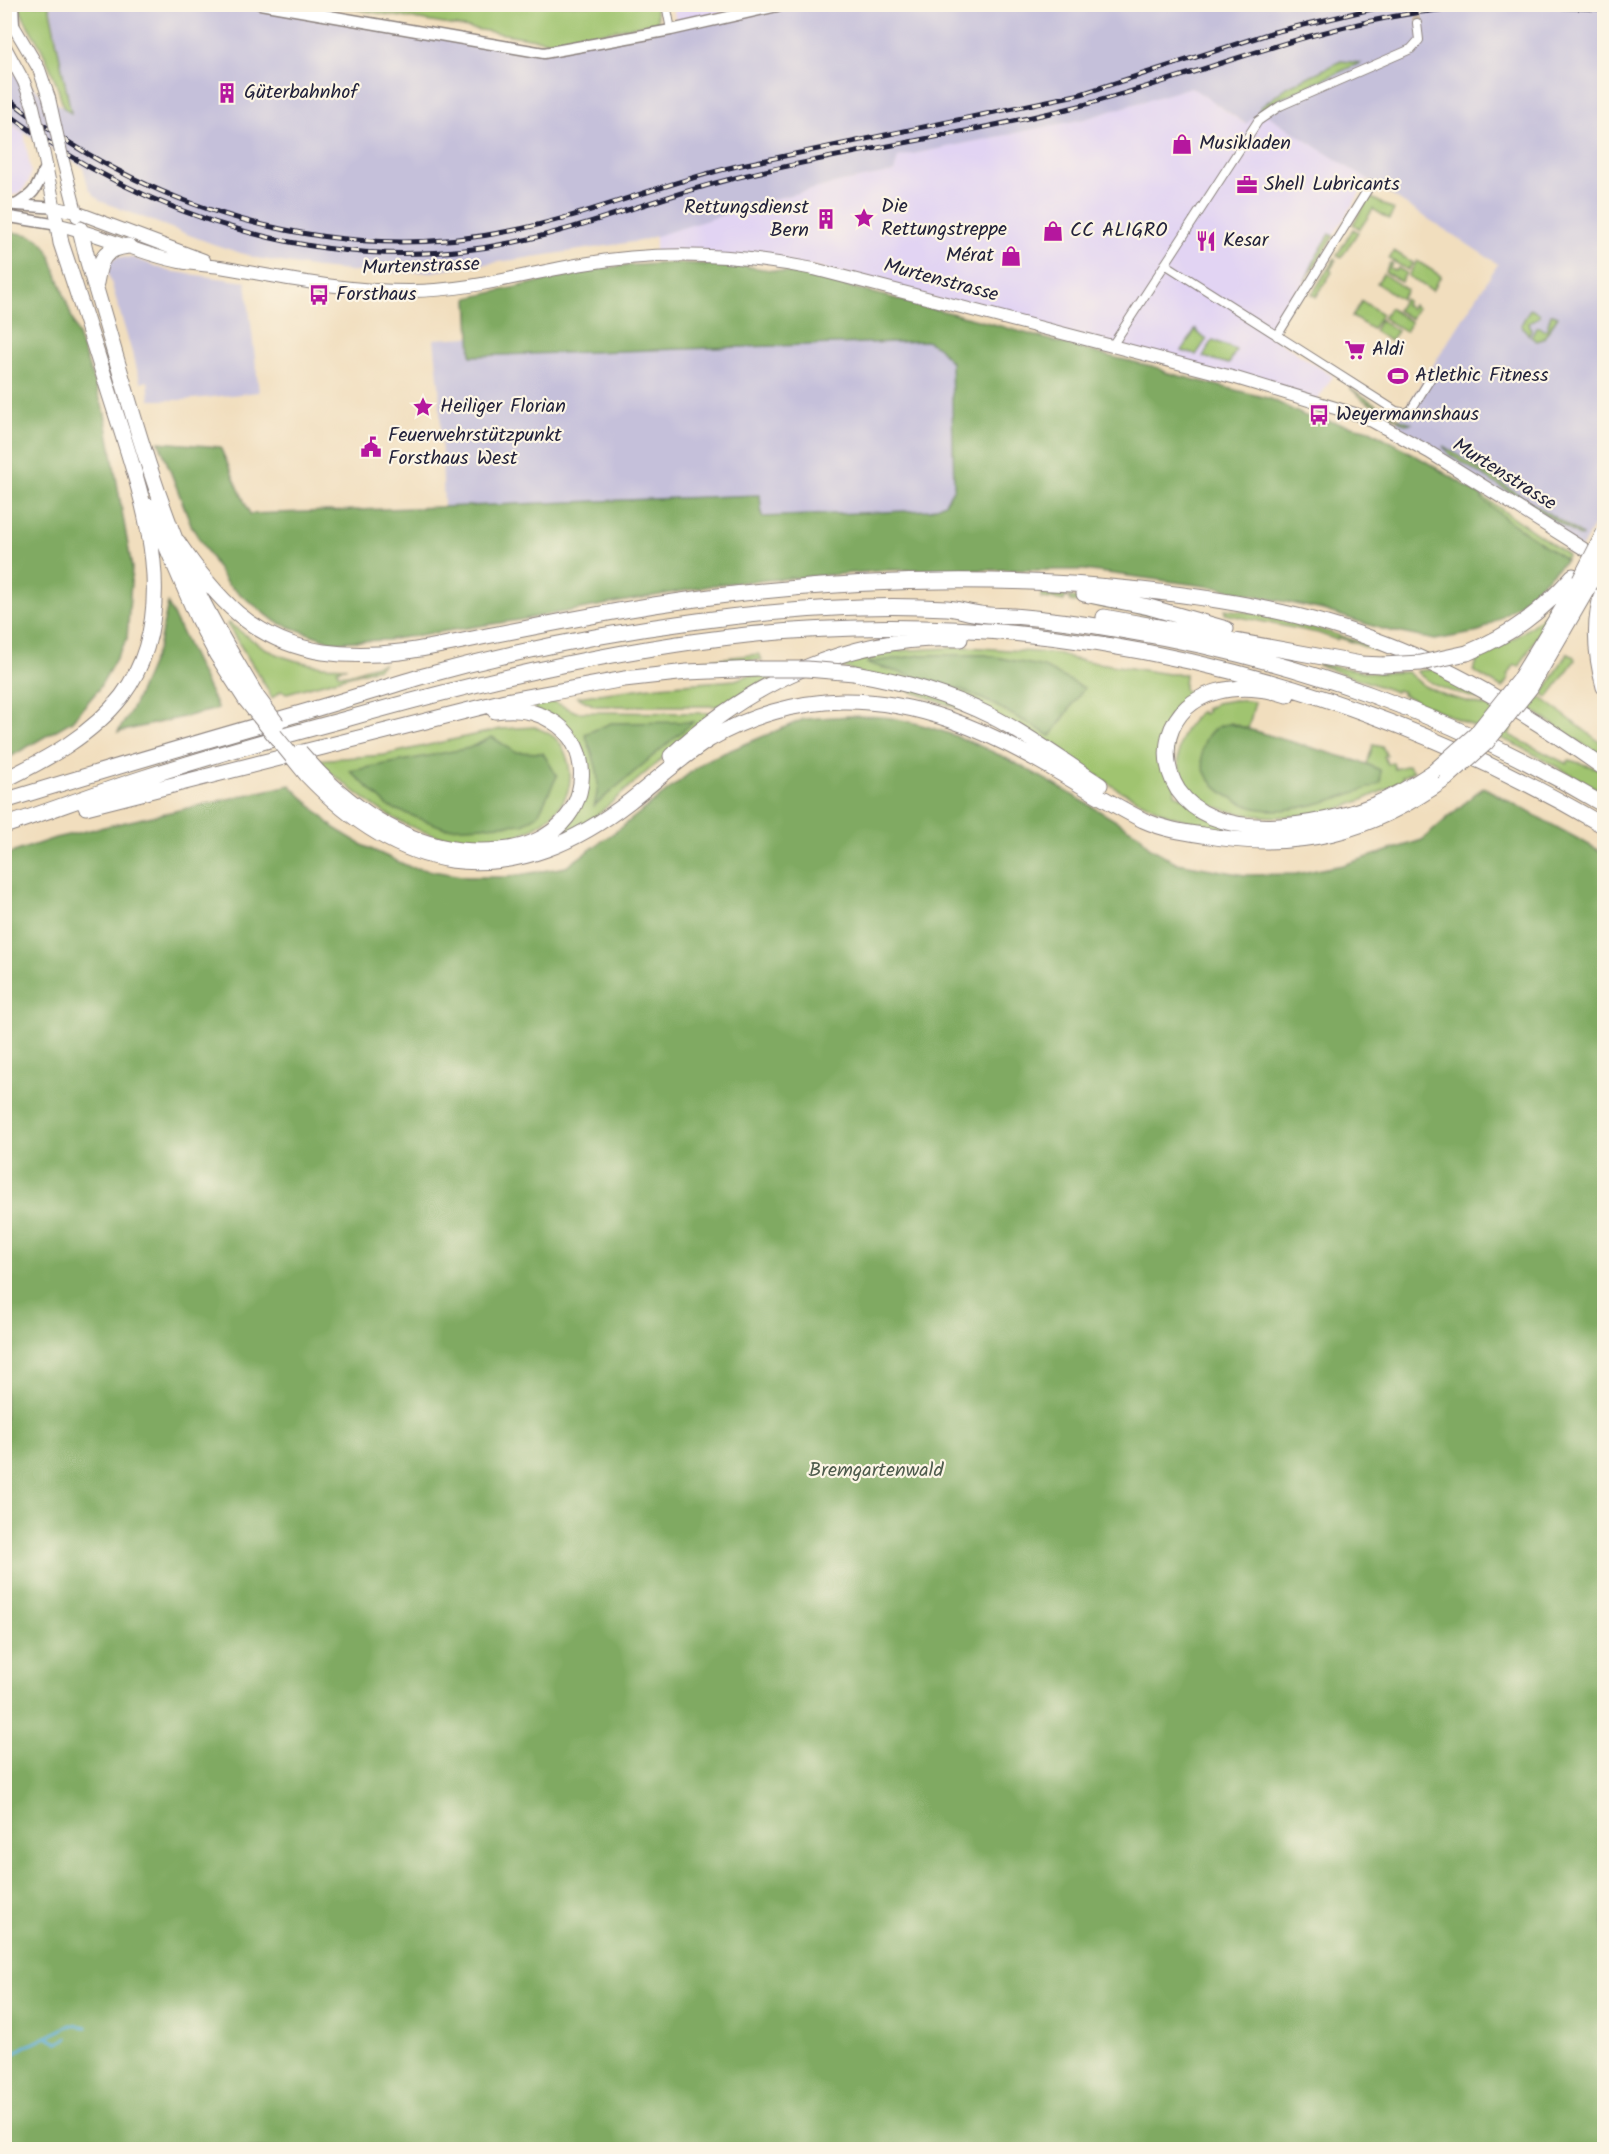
<svg xmlns="http://www.w3.org/2000/svg" width="1609" height="2154" font-family="Kalam,sans-serif">
<style>
.built{fill:#e2d4f3}
.industrial{fill:#c5c0da}
.green{fill:#a0c46f;stroke:#617355;stroke-width:1.5;fill-rule:evenodd}
.forest{fill:#80aa62;stroke:#51664e;stroke-width:1.5}
.lines{fill:none;stroke-linecap:round;stroke-linejoin:round}
.stream{stroke:#60aed9;stroke-width:3}
.street-tunnel{stroke:#c8b8a4;stroke-width:8;stroke-dasharray:8 4;stroke-linecap:butt}
.street-casing{stroke:#8a807c;stroke-width:10}
.secondary-casing{stroke:#8a807c;stroke-width:13}
.primary-casing{stroke:#8a807c;stroke-width:14}
.highway-casing{stroke:#8a807c;stroke-width:17}
.street{stroke:#fff;stroke-width:8}
.secondary{stroke:#fff;stroke-width:10}
.primary{stroke:#fff;stroke-width:12}
.highway{stroke:#fff;stroke-width:15}
.rail-casing{stroke:#22223b;stroke-width:5}
.rail{stroke:#fcf5e5;stroke-width:3;stroke-dasharray:9;stroke-linecap:butt}
.primary-bridge-casing{stroke:#8a807c;stroke-width:14;stroke-linecap:butt}
.highway-bridge-casing{stroke:#8a807c;stroke-width:17;stroke-linecap:butt}
.primary-bridge{stroke:#fff;stroke-width:12}
.highway-bridge{stroke:#fff;stroke-width:15}
.labels{text-anchor:middle;dominant-baseline:central;stroke-width:4.5;stroke-linejoin:round;paint-order:stroke}
.poi-label{font-size:20px;fill:#22223b;stroke:#fcf5e5;text-anchor:start}
.street-label{font-size:20px;fill:#22223b;stroke:#fcf5e5}
.park-label{font-size:20px;fill:#4e5b4d;stroke:#fcf5e5}
</style>
<rect width="100%" height="100%" fill="#fcf5e5"/>
<filter id="ink" filterUnits="userSpaceOnUse"><feTurbulence type="fractalNoise" baseFrequency=".0167" numOctaves="2"/><feDisplacementMap in="SourceGraphic" scale="12" xChannelSelector="R" yChannelSelector="G"/><feConvolveMatrix kernelMatrix="1 2 1 2 8 2 1 2 1" color-interpolation-filters="sRGB"/></filter>
<filter id="wash" filterUnits="userSpaceOnUse"><feTurbulence type="fractalNoise" baseFrequency=".008" numOctaves="4" result="noise"/><feDisplacementMap in="SourceGraphic" scale="24" xChannelSelector="R" yChannelSelector="G"/><feGaussianBlur stdDeviation="1.35" result="paint"/><feColorMatrix in="noise" values="0 0 0 0 0 0 0 0 0 0 0 0 0 0 0 0 0 1.4 0 .05"/><feComposite in="paint" operator="in"/></filter>
<g filter="url(#wash)">
<rect width="100%" height="100%" fill="#f1debe"/>
<!-- built -->
<path class="built" d="M 673,5 L 761,5 L 678,21 L 675,18 Z
M 1191,87 L 1245,124 L 1261,111 L 1368,180 L 1300,289 L 1298,289 L 1268,335 L 1333,376 L 1317,401 L 814,267 L 655,252 L 655,236 L 778,198 L 842,182 L 894,172 L 898,157 L 1084,119 Z
M 4,119 L 24,133 L 31,172 L 29,181 L 22,191 L 17,194 L 5,196 Z"/>
<!-- industrial -->
<path class="industrial" d="M 50,4 L 260,5 L 529,51 L 786,4 L 1604,5 L 1604,506 L 1581,549 L 1393,428 L 1498,264 L 1261,111 L 1246,124 L 1191,87 L 1084,119 L 898,157 L 894,172 L 842,182 L 778,198 L 640,241 L 432,272 L 372,273 L 316,268 L 256,258 L 213,244 L 100,201 L 89,189 L 83,167 L 26,134 L 5,118 L 4,65 L 39,92 L 71,113 Z
M 117,257 L 134,258 L 168,271 L 246,282 L 259,392 L 184,400 L 150,400 L 148,381 L 141,383 L 108,272 L 109,263 Z
M 470,337 L 471,356 L 926,341 L 938,347 L 951,362 L 954,488 L 945,503 L 930,510 L 761,517 L 760,495 L 444,507 L 439,386 L 434,339 Z"/>
<!-- green -->
<path class="green" d="M 19,5 L 49,5 L 71,113 L 63,107 C 59,88 49,64 40,46 C 33,33 22,19 19,5 Z
M 329,5 L 655,5 L 658,22 L 553,42 Z
M 1341,61 L 1360,63 L 1279,99 L 1258,113 L 1261,107 L 1287,87 Z
M 1372,198 L 1394,210 L 1389,219 L 1373,209 L 1360,229 L 1353,224 L 1368,199 Z
M 1353,229 L 1358,232 L 1341,258 L 1337,255 Z
M 1330,234 L 1334,236 L 1305,281 L 1317,255 Z
M 1394,251 L 1413,263 L 1408,270 L 1389,259 Z
M 1335,258 L 1336,260 L 1330,270 L 1332,272 L 1316,297 L 1312,294 Z
M 1417,261 L 1441,276 L 1432,291 L 1408,276 Z
M 1390,263 L 1392,264 L 1390,268 L 1396,271 L 1398,268 L 1406,273 L 1401,282 L 1385,272 Z
M 1383,274 L 1407,290 L 1401,299 L 1377,283 Z
M 1404,299 L 1407,301 L 1405,305 L 1411,309 L 1413,305 L 1417,308 L 1411,319 L 1397,310 Z
M 1362,301 L 1382,314 L 1372,329 L 1352,317 Z
M 1389,308 L 1411,322 L 1405,332 L 1383,318 Z
M 1530,309 L 1539,313 L 1540,316 L 1529,323 L 1531,329 L 1529,335 L 1521,325 Z
M 1551,314 L 1553,314 L 1558,316 L 1543,339 L 1537,341 L 1531,337 L 1536,327 L 1540,327 L 1543,330 L 1547,329 Z
M 1380,320 L 1397,331 L 1390,341 L 1374,331 Z
M 1196,329 L 1199,334 L 1207,339 L 1196,355 L 1182,351 Z
M 1213,340 L 1236,350 L 1229,364 L 1203,357 Z
M 1350,388 L 1395,417 L 1411,423 L 1405,424 L 1363,400 Z
M 1443,446 L 1582,535 L 1581,537 L 1450,455 Z
M 1482,496 L 1568,555 L 1565,559 L 1506,519 L 1481,499 Z
M 1041,593 L 1113,603 L 1150,615 L 1070,601 L 1070,598 L 1065,597 L 1064,601 L 1054,599 L 1054,595 L 1052,599 L 1041,598 Z
M 1225,609 L 1270,616 L 1289,623 L 1294,621 L 1375,647 L 1375,650 C 1360,647 1352,640 1338,638 L 1337,640 L 1318,633 L 1225,614 Z
M 1548,612 L 1550,614 L 1519,667 L 1515,664 L 1507,676 L 1509,678 L 1502,688 L 1473,671 L 1477,662 L 1472,659 C 1500,648 1526,633 1548,612 Z
M 229,623 C 263,649 279,660 323,666 C 331,667 339,666 347,667 L 337,670 L 338,674 C 352,677 368,665 383,664 L 378,668 L 287,693 L 281,691 L 272,698 L 265,685 L 227,624 Z
M 968,647 L 1060,654 L 1073,659 L 1168,674 L 1185,674 L 1184,689 L 1189,694 L 1198,691 L 1171,721 L 1175,794 L 1267,833 L 1215,829 L 1168,815 L 1119,790 L 1041,738 L 837,665 L 895,651 ZM 922,655 L 986,655 L 1084,688 L 1051,736 L 991,703 L 962,690 L 868,663 Z
M 1567,653 L 1574,657 L 1575,660 L 1548,698 L 1543,694 Z
M 758,654 L 762,660 L 692,662 Z
M 1319,664 L 1375,673 L 1407,672 L 1424,686 L 1447,696 L 1517,715 L 1509,735 L 1567,764 L 1569,760 L 1600,769 L 1604,773 L 1604,793 L 1521,747 L 1407,697 L 1402,694 L 1403,692 L 1397,690 L 1396,692 L 1318,665 Z
M 1435,669 L 1491,702 C 1466,695 1435,691 1416,671 Z
M 779,674 L 723,706 L 595,706 L 577,697 L 659,686 L 735,680 L 750,675 Z
M 1540,697 L 1604,745 L 1604,758 L 1531,710 Z
M 1235,700 L 1255,702 L 1248,729 L 1231,723 L 1270,809 C 1308,808 1341,796 1377,784 L 1380,770 L 1367,764 L 1373,745 L 1382,747 L 1387,755 L 1384,756 L 1387,764 L 1393,763 L 1395,769 L 1408,765 L 1414,771 L 1402,777 L 1403,780 C 1380,793 1356,804 1331,811 C 1288,821 1188,824 1179,764 C 1176,743 1186,725 1201,711 L 1203,714 L 1207,712 L 1205,709 L 1210,706 L 1211,707 L 1216,703 Z
M 554,702 L 576,712 L 711,713 L 712,715 L 596,816 L 569,833 L 542,846 L 558,833 L 585,765 L 533,707 L 533,705 Z
M 535,727 C 541,730 550,733 555,738 C 563,745 567,755 569,766 C 576,799 549,823 521,834 C 494,845 462,842 435,835 C 388,823 352,789 315,760 L 384,755 L 501,729 Z"/>
<!-- forest -->
<path class="forest" d="M 4,232 C 24,233 42,234 50,254 L 105,414 L 132,568 L 127,639 L 98,690 L 72,721 L 5,760 Z
M 674,263 L 736,265 L 804,275 L 993,324 L 1104,355 L 1159,368 L 1164,372 L 1271,399 L 1305,416 L 1370,430 L 1425,461 L 1482,496 L 1482,499 L 1506,519 L 1566,560 L 1518,605 L 1479,632 L 1435,640 L 1382,629 L 1323,610 L 1220,588 L 1084,570 L 889,570 L 721,584 L 519,620 L 387,640 L 332,642 L 276,622 L 227,584 L 192,527 L 159,442 L 220,447 L 250,514 L 760,495 L 762,517 L 930,510 L 945,503 L 954,488 L 951,362 L 938,347 L 926,341 L 471,356 L 468,298 L 591,270 L 620,266 Z
M 168,604 L 218,709 L 118,732 L 133,707 L 158,648 Z
M 922,655 L 986,655 L 1044,667 L 1084,688 L 1051,736 L 991,703 L 962,690 L 866,663 Z
M 850,716 C 864,716 878,716 891,718 C 980,733 1064,791 1140,835 L 1149,847 L 1177,863 L 1245,875 L 1296,874 L 1343,865 L 1422,840 L 1483,787 L 1604,853 L 1604,2149 L 5,2149 L 5,855 L 55,838 L 290,785 L 334,828 L 364,846 L 410,867 L 467,877 L 507,877 L 566,867 L 623,826 L 705,761 L 804,719 Z
M 693,722 L 594,806 C 603,776 595,762 585,734 L 611,723 Z
M 1231,724 L 1367,764 L 1380,770 L 1381,782 C 1369,790 1351,793 1338,798 C 1312,806 1278,815 1251,807 C 1237,802 1218,792 1209,779 C 1194,758 1203,724 1231,724 Z
M 492,737 L 515,752 L 543,753 L 557,776 L 538,815 L 523,824 L 445,828 L 389,807 L 350,771 L 469,748 Z"/>
<g class="lines">
<!-- stream -->
<path class="stream" d="M 46,2037 L 58,2043 L 68,2038
M 4,2060 C 15,2056 23,2045 32,2044 L 71,2025 L 87,2027"/>
</g>
</g>
<g filter="url(#ink)">
<g class="lines">
<!-- street-tunnel -->
<path class="street-tunnel" d="M 1413,4 L 1417,23"/>
<!-- street casing -->
<g class="street-casing">
<path id="street" d="M 666,4 L 671,30
M 1165,264 L 1396,411 L 1405,413 L 1411,410 L 1432,376
M 1277,336 L 1371,184
M 1112,346 L 1258,121 L 1280,106 L 1411,49 L 1419,40 L 1417,23"/>
</g>
<!-- secondary casing -->
<g class="secondary-casing">
<path id="secondary" d="M 13,4 L 14,25
M 260,4 L 544,53 L 671,30 L 786,4
M 4,204 L 56,208
M 16,205 C 23,200 31,196 35,189 C 40,182 41,174 47,167
M 4,216 L 58,225"/>
</g>
<!-- primary casing -->
<g class="primary-casing">
<path id="primary" d="M 4,10 L 39,69 L 49,98
M 4,45 L 24,82
M 42,145 L 58,225 C 100,233 138,254 180,262 C 193,265 207,265 220,267 C 284,278 343,291 409,291 C 471,291 523,274 583,264 C 660,250 738,254 814,269 L 1236,378 L 1365,417 L 1429,452 L 1600,559
M 62,157 L 77,216
M 56,208 L 76,212 L 204,260"/>
</g>
<!-- highway casing -->
<g class="highway-casing">
<path id="highway" d="M 80,229 L 88,262 C 120,367 148,482 193,582 C 211,622 235,659 257,697
M 96,283 C 100,260 103,249 128,246
M 149,506 L 197,617 L 217,655 L 246,700
M 177,541 C 215,597 252,641 323,652 C 377,660 430,648 482,637 C 539,626 597,614 654,605 C 815,580 979,573 1141,590 C 1224,599 1308,613 1386,644 C 1464,674 1536,720 1604,768
M 1604,587 C 1593,619 1595,654 1604,687
M 1084,594 L 1149,607 L 1226,629
M 1104,617 L 1361,664 L 1382,665
M 1467,653 C 1514,633 1540,613 1573,576
M 854,673 C 902,681 947,694 991,716 C 1029,735 1064,762 1100,785
M 1519,680 L 1580,580
M 1530,688 L 1589,586
M 1287,695 C 1244,681 1183,686 1169,737 C 1165,755 1168,774 1178,790 C 1216,846 1322,826 1374,805 C 1395,796 1415,784 1433,772
M 671,756 C 749,683 851,634 960,639
M 318,772 C 367,821 428,858 500,850 C 525,848 551,838 567,817 C 590,788 586,741 552,721 C 535,710 515,708 495,711
M 307,775 C 346,816 393,851 451,860 C 519,869 577,842 630,801 C 657,780 681,757 710,739 C 749,716 797,702 842,701 C 917,700 986,730 1050,767 C 1081,785 1111,804 1143,820 C 1163,829 1182,832 1203,835 C 1298,852 1369,833 1447,778
M 4,780 C 47,759 92,735 122,696 C 187,609 139,487 110,395 C 94,344 78,294 61,243 L 58,225
M 4,801 C 105,770 207,740 308,711 C 346,700 383,688 420,677 C 511,652 605,633 698,621 C 780,610 864,603 947,608 C 959,609 969,613 980,614 C 991,616 1002,615 1013,616 C 1049,619 1086,624 1121,630 C 1291,657 1456,717 1604,805
M 86,807 L 505,701 L 624,679 L 687,672 L 759,669
M 4,826 C 52,810 99,792 146,777 C 210,756 275,738 339,721 C 473,683 609,650 747,635 C 1047,603 1345,674 1604,826"/>
</g>
<!-- street -->
<use href="#street" class="street"/>
<!-- secondary -->
<use href="#secondary" class="secondary"/>
<!-- primary -->
<use href="#primary" class="primary"/>
<!-- highway -->
<use href="#highway" class="highway"/>
<!-- rail casing -->
<g class="rail-casing">
<path id="rail" d="M 4,95 C 142,210 333,267 510,231 C 587,216 660,184 737,166 L 1081,94 L 1274,32 L 1393,4
M 4,111 C 148,220 335,280 515,242 C 591,226 663,195 739,177 C 850,150 964,135 1075,107 C 1190,78 1303,29 1421,12 C 1482,4 1543,7 1604,9"/>
</g>
<!-- rail -->
<use href="#rail" class="rail"/>
<!-- primary-bridge casing -->
<g class="primary-bridge-casing">
<path id="primary-bridge" d="M 24,82 L 33,106 L 42,145
M 49,98 L 62,157"/>
</g>
<!-- highway-bridge casing -->
<g class="highway-bridge-casing">
<path id="highway-bridge" d="M 1580,580 L 1604,533
M 1589,586 L 1604,560
M 1382,665 L 1421,663 L 1467,653
M 759,669 L 807,669 L 854,673
M 257,697 L 277,724
M 246,700 L 307,775
M 300,752 L 318,772
M 1433,772 L 1476,734 L 1519,680
M 1447,778 L 1486,743 L 1530,688"/>
</g>
<!-- primary-bridge -->
<use href="#primary-bridge" class="primary-bridge"/>
<!-- highway-bridge -->
<use href="#highway-bridge" class="highway-bridge"/>
</g>
</g>
<!-- icons -->
<defs>
<g id="building-bare" transform="scale(1.62)"><path d="M-4-6H4V6H1V3H-1V6H-4ZM-2.5-4.3h1.7v1.8h-1.7ZM.8-4.3h1.7v1.8H.8ZM-2.5-1h1.7V.8h-1.7ZM.8-1h1.7V.8H.8Z" fill="#b5179e" stroke="#fcf5e5" stroke-width="2.5" paint-order="stroke"/></g>
<g id="shop-bare" transform="scale(1.62)"><path d="M-5-2.5h2.3a2.7 3.5 0 0 1 5.4 0H5L5.5 6h-11ZM-1.5-2.5h3a1.5 2.3 0 0 0-3 0Z" fill="#b5179e" stroke="#fcf5e5" stroke-width="2.5" paint-order="stroke"/></g>
<g id="office-bare" transform="scale(1.62)"><path d="M-6-3h4V-5.5h4V-3h4V5H-6ZM-1-4.5V-3h2v-1.5ZM-6 0V1H6V0Z" fill="#b5179e" stroke="#fcf5e5" stroke-width="2.5" paint-order="stroke"/></g>
<g id="sight-bare" transform="scale(1.62)"><path d="M0-6L1.8-2.2L6-1.7L2.9 1.2L3.7 5.4L0 3.3L-3.7 5.4L-2.9 1.2L-6-1.7L-1.8-2.2Z" fill="#b5179e" stroke="#fcf5e5" stroke-width="2.5" paint-order="stroke"/></g>
<g id="restaurant-bare" transform="scale(1.62)"><path d="M-5-6h1v4h1v-4h1v4h1v-4h1v5L-1.5 .5V6h-2V.5L-5-1ZM5-6V6H3V1.5H1.5Q1.5-4 5-6Z" fill="#b5179e" stroke="#fcf5e5" stroke-width="2.5" paint-order="stroke"/></g>
<g id="bus-bare" transform="scale(1.62)"><path d="M-5-6H5V4H4V6H2V4H-2V6H-4V4H-5ZM-3.5-4V0h7V-4ZM-3.5 1.2v1.5H-2V1.2ZM2 1.2v1.5H3.5V1.2Z" fill="#b5179e" stroke="#fcf5e5" stroke-width="2.5" paint-order="stroke"/></g>
<g id="supermarket-bare" transform="scale(1.62)"><path d="M-6-5.5h2.5l.6 2H6L4.5 2H-2.5L-4.4-4H-6ZM-1.5 3.2a1.3 1.3 0 1 0 .1 0ZM3 3.2a1.3 1.3 0 1 0 .1 0Z" fill="#b5179e" stroke="#fcf5e5" stroke-width="2.5" paint-order="stroke"/></g>
<g id="stadium-bare" transform="scale(1.62)"><path d="M0-5a6.5 5 0 1 0 0 10a6.5 5 0 1 0 0-10ZM-3.5-1.8h7v3.6h-7Z" fill="#b5179e" stroke="#fcf5e5" stroke-width="2.5" paint-order="stroke"/></g>
<g id="civic-bare" transform="scale(1.62)"><path d="M-.6-6.5H3V-4.5H.6V-3L4-1V1h2V6H-6V1h2V-1L-.6-3ZM-1.2 2.5V6h2.4V2.5Z" fill="#b5179e" stroke="#fcf5e5" stroke-width="2.5" paint-order="stroke"/></g>
</defs>
<g fill-rule="evenodd">
<use href="#building-bare" x="227" y="93"/>
<use href="#shop-bare" x="1182" y="144"/>
<use href="#office-bare" x="1247" y="185"/>
<use href="#sight-bare" x="864" y="218"/>
<use href="#building-bare" x="826" y="219"/>
<use href="#shop-bare" x="1053" y="231"/>
<use href="#restaurant-bare" x="1206" y="241"/>
<use href="#shop-bare" x="1011" y="256"/>
<use href="#bus-bare" x="319" y="295"/>
<use href="#supermarket-bare" x="1355" y="350"/>
<use href="#stadium-bare" x="1398" y="376"/>
<use href="#sight-bare" x="423" y="407"/>
<use href="#bus-bare" x="1319" y="415"/>
<use href="#civic-bare" x="371" y="447"/>
</g>
<g class="labels">
<!-- poi labels -->
<g class="poi-label">
<text x="244" y="93">Güterbahnhof</text>
<text x="1199" y="144">Musikladen</text>
<text x="1264" y="185">Shell Lubricants</text>
<text x="881" y="207">Die<tspan x="881" dy="23">Rettungstreppe</tspan></text>
<text x="809" y="208" text-anchor="end">Rettungsdienst<tspan x="809" dy="23">Bern</tspan></text>
<text x="1070" y="231">CC ALIGRO</text>
<text x="1223" y="241">Kesar</text>
<text x="994" y="256" text-anchor="end">Mérat</text>
<text x="336" y="295">Forsthaus</text>
<text x="1372" y="350">Aldi</text>
<text x="1415" y="376">Atlethic Fitness</text>
<text x="440" y="407">Heiliger Florian</text>
<text x="1336" y="415">Weyermannshaus</text>
<text x="388" y="436">Feuerwehrstützpunkt<tspan x="388" dy="23">Forsthaus West</tspan></text>
</g>
<!-- street labels -->
<g class="street-label">
<text transform="translate(421 267) rotate(-2)">Murtenstrasse</text>
<text transform="translate(941 281) rotate(15)">Murtenstrasse</text>
<text transform="translate(1504 475) rotate(32)">Murtenstrasse</text>
</g>
<!-- park labels -->
<g class="park-label">
<text x="876" y="1471">Bremgartenwald</text>
</g>
</g>
<!-- margin -->
<rect width="1609" height="2154" fill="none" stroke="#fcf5e5" stroke-width="24"/>
</svg>
